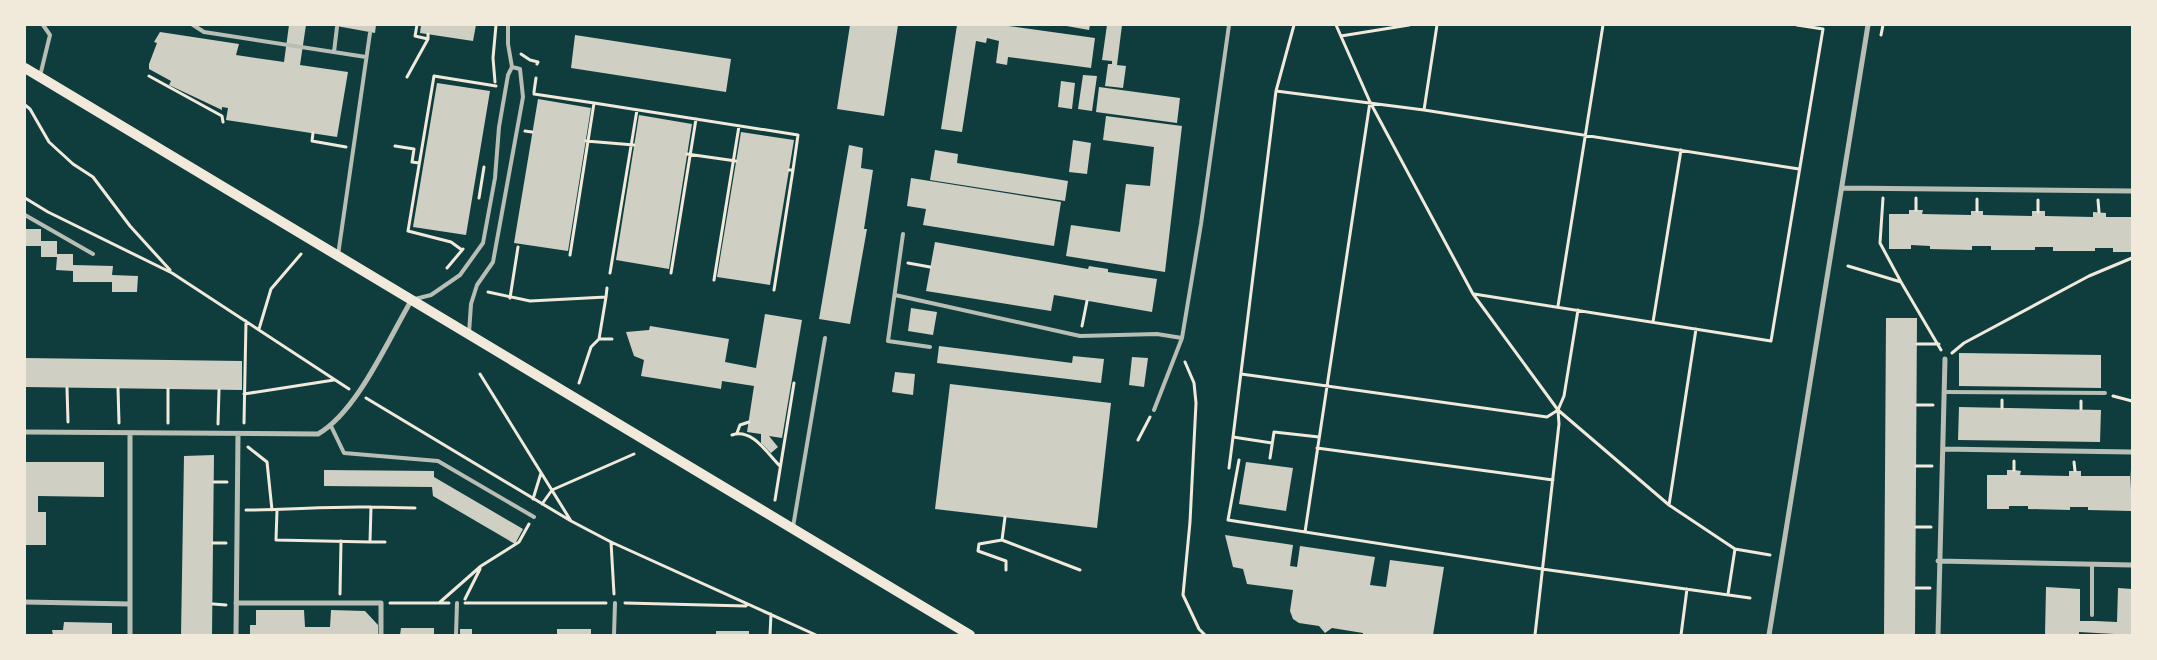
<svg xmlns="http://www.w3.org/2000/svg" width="2157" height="660" font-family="'Work Sans',sans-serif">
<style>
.building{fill:#cfcfc3}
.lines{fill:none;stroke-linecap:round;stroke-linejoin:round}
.path{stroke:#f1e9da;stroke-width:3}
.service{stroke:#b8beb3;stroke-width:4}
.minor{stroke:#b8beb3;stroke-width:5}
.secondary{stroke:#f1e9da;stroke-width:10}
</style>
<rect width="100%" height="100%" fill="#0f3d3e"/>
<!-- building -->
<path class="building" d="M 289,25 L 306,25 L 300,65 L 348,72 L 337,137 L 226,120 L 228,108 L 222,107 L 222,110 L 169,85 L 171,81 L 149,69 L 149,64 L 157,43 L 154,42 L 160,32 L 239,44 L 236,55 L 284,62 Z
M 331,25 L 376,25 L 375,33 Z
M 421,25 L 476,25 L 473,41 L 420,33 Z
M 850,25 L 898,25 L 884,116 L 837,109 Z
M 957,25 L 1001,25 L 1095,38 L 1091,68 L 1008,57 L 1007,65 L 996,63 L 999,41 L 987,38 L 986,43 L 976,41 L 962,132 L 941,129 Z
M 1061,25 L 1090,25 L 1089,30 Z
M 1107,25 L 1122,25 L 1117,65 L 1126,66 L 1123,88 L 1105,86 L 1108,64 L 1112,64 L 1112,61 L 1102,60 Z
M 575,35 L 731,59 L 726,92 L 571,68 Z
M 1083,75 L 1097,76 L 1092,111 L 1078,109 Z
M 1061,81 L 1075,83 L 1072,109 L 1058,107 Z
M 437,83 L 490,91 L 466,235 L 413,227 Z
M 1099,87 L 1180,98 L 1177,123 L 1096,112 Z
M 538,99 L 591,108 L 568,251 L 514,243 Z
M 639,115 L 692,124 L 669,269 L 616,260 Z
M 1106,116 L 1182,126 L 1165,272 L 1066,256 L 1071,225 L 1120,232 L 1126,184 L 1150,186 L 1154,147 L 1103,140 Z
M 741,132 L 794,140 L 770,285 L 717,277 Z
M 1073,140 L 1091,143 L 1087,174 L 1069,172 Z
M 849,145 L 863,148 L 861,168 L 873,170 L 864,229 L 867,229 L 850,324 L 819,319 Z
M 935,150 L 958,154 L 957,163 L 1068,181 L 1065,201 L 930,180 Z
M 911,178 L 1061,202 L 1054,246 L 923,225 L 926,209 L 907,206 Z
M 1909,210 L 1923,210 L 1922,214 L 1971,215 L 1971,211 L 1983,211 L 1983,215 L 2032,216 L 2032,211 L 2045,211 L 2045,216 L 2093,217 L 2093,212 L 2106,213 L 2106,217 L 2132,217 L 2132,252 L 2113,252 L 2113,248 L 2095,248 L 2095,251 L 2053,251 L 2053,247 L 2035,247 L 2035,250 L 1991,250 L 1991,246 L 1972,246 L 1972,250 L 1930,249 L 1930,246 L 1911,245 L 1911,249 L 1889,249 L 1889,214 L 1909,214 Z
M 25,229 L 41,229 L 41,241 L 57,241 L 57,254 L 73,254 L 73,265 L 113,266 L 112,275 L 138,276 L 137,292 L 112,292 L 112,282 L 73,282 L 73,271 L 56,270 L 57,257 L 41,257 L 41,246 L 25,246 Z
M 935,242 L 1088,269 L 1089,266 L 1108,269 L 1108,272 L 1157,279 L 1152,312 L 1054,295 L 1051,311 L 926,291 Z
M 911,308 L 937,312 L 933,335 L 908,331 Z
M 765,314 L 802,320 L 782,438 L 769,436 L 778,447 L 771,453 L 761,443 L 761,434 L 747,432 L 754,386 L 722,381 L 721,389 L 641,376 L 644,360 L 634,356 L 626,332 L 649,330 L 650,326 L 729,339 L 725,362 L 756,368 Z
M 1886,318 L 1917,318 L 1915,635 L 1884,635 Z
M 939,346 L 1072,363 L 1073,356 L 1104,359 L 1101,383 L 937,363 Z
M 1959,353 L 2101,355 L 2101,388 L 1959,386 Z
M 1132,357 L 1148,358 L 1144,387 L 1129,385 Z
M 25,358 L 242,361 L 242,390 L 25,387 Z
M 895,372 L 915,374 L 913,395 L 892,392 Z
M 950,384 L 1111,403 L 1097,528 L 935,509 Z
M 1959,407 L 2101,410 L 2100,442 L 1958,440 Z
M 214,455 L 212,635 L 181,635 L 184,456 Z
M 25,462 L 104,462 L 104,497 L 38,496 L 38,512 L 46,512 L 46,545 L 25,545 Z
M 1246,462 L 1293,468 L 1286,511 L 1239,504 Z
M 2130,469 L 2132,511 L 2088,510 L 2088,507 L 2070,507 L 2070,510 L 2028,509 L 2028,506 L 2009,506 L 2009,509 L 1987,509 L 1987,475 L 2007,475 L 2007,470 L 2014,470 L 2021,471 L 2020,475 L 2069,476 L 2069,471 L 2081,471 L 2081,476 L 2130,476 Z
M 324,470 L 434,471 L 434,477 L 523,529 L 515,544 L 433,496 L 432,487 L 324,486 Z
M 1225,535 L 1293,545 L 1290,566 L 1297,567 L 1300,546 L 1375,557 L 1370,585 L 1386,587 L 1390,560 L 1444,567 L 1433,635 L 1363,635 L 1363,633 L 1332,628 L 1325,633 L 1319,626 L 1299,623 L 1293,619 L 1290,611 L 1293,590 L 1247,584 L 1243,569 L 1233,567 Z
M 2046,587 L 2080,589 L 2080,621 L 2095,621 L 2117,622 L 2118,588 L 2132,589 L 2132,635 L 2079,632 L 2079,635 L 2045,635 Z
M 256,610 L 304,610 L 305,627 L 330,627 L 331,610 L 365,611 L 378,625 L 378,635 L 250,635 L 250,625 L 256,625 Z
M 64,622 L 112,623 L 112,635 L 53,635 L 52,630 L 63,630 Z
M 401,628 L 434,628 L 434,635 L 400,635 Z
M 460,629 L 472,629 L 472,635 L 460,635 Z
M 557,629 L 591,629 L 591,635 L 557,635 Z
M 716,631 L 749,631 L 749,635 L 716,635 Z"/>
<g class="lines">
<!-- path -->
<path class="path" d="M 417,25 L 415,36 L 428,39
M 1336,25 L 1370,102 L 1473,294 L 1558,410 L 1669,505 L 1735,549 L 1770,555
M 1881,35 L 1883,25
M 1341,36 L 1409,25
M 521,54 L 530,60 L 538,62 L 537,64
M 149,76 L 222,116 L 223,122
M 407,77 L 428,39 L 428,34
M 495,82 L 493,58 L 496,25
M 1276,91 L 1424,110 L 1799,169
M 534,92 L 536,78
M 534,94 L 594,103
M 25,105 L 30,109 L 49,142 L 73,164 L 93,177 L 130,226 L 170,270
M 1424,110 L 1437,25
M 525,131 L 532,132
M 313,133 L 312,141 L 346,147
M 586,141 L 634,145
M 395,146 L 414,149 L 412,162 L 419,163
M 687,154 L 736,161
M 25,198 L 48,212 L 172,273 L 349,389
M 479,198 L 484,167
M 1883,198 L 1880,243 L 1901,282
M 1916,198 L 1916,210
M 2098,200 L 2099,212
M 1977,211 L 1977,199
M 2038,212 L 2038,200
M 462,250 L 451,242 L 408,231 L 434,76 L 496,86
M 570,255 L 594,103 L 798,135 L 793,170
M 908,263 L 930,267
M 1848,266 L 1901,282 L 1941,350
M 447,268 L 463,249
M 610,273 L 637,110
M 671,273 L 696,119
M 714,280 L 739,126
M 774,290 L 793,170 L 789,170
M 488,292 L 530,301 L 606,297 L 607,288
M 1474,294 L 1771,341 L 1823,29 L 1797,25
M 510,298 L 518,247
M 1558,306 L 1603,25
M 1653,322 L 1681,150
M 1082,326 L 1087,301
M 259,329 L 271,289 L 301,254
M 599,339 L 612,339
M 1917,344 L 1939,344
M 1952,353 L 1964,343 L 2089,276 L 2132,258
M 1185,362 L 1194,383 L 1196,403 L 1190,522 L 1183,595 L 1199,629 L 1205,635
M 480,374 L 571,521
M 1241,374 L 1547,417 L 1558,410
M 579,383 L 591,347 L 599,339 L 606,297
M 67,388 L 68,422
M 118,388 L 119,423
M 168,389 L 168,423
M 244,394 L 334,380
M 2113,396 L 2132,401
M 366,398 L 571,521 L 611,542 L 816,635
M 2081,401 L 2081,409
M 1917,405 L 1933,405
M 2002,408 L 2002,400
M 244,423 L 246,321
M 218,424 L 219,390
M 737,433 L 740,425 L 749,422
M 732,435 C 752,428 767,453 780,466
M 1233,437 L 1276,91 L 1294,25
M 1138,440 L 1150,417
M 248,447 L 267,462 L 272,510
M 1317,448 L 1553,480
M 1270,458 L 1274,432 L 1319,437
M 1239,460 L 1228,520 L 1542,569 L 1750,598
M 2074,462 L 2075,471
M 1916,466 L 1932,466
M 1229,468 L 1233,437 L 1272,443
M 2014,470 L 2014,461
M 214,482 L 227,482
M 533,499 L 541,473
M 775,500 L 794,383
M 542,504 L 552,490 L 634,454
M 1669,505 L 1696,329
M 371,507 L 415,508
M 246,510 C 288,510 329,506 371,507 L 370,542 L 276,540 L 277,510
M 1916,527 L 1931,527
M 1305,532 L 1370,102
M 1002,540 L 1005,517
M 370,542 L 385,542
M 611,542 L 614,594
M 213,543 L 226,543
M 1006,570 L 1006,561 L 978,551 L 979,544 L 1002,540 L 1080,570
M 1916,588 L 1930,588
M 340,594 L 341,541
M 1728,594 L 1735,549
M 465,599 L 480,569
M 390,603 L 449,603
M 439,603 L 481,566 L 519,542 L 529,524
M 465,603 L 606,603
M 625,603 L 746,606
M 213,604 L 226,605
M 770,635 L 771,614
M 1535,635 L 1559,424 L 1558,410 L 1564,396 L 1578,310
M 1681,635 L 1687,589"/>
<!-- service -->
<path class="service" d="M 193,25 L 204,32 L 366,57
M 334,52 L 337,27
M 40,76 L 50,35 L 43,25
M 25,215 L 93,254
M 903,234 L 888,341 L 930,347
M 338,255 L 370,33
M 895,295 L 1080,336 L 1157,334 L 1182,338
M 415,299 L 431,295 L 460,275 L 483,243 L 495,178 L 499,127 L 508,75 L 512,67 L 508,44 L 508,25
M 469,333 L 471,304 L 477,285 L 493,262 L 523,97 L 520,69 L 512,67
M 1944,392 L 2105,393
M 1154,410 L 1182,338 L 1201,224 L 1229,25
M 331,426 L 344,453 L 438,461 L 534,517
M 793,527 L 825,338
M 2092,615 L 2092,564
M 456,635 L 457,603
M 614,635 L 615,603"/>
<!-- minor -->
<path class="minor" d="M 1842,188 L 2132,191
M 25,432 L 318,434 C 357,412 388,340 411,301
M 1943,449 L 2132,452
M 1938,561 L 2132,565
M 25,602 L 130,604
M 236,603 L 381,603 L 381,635
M 130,635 L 130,433
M 236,635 L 238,434
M 1769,635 L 1868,25
M 1938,635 L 1945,359"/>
<!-- secondary -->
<path class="secondary" d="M 25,68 L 970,635"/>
</g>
<!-- border -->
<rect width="2157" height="660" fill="none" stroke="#f1e9da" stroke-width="52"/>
</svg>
